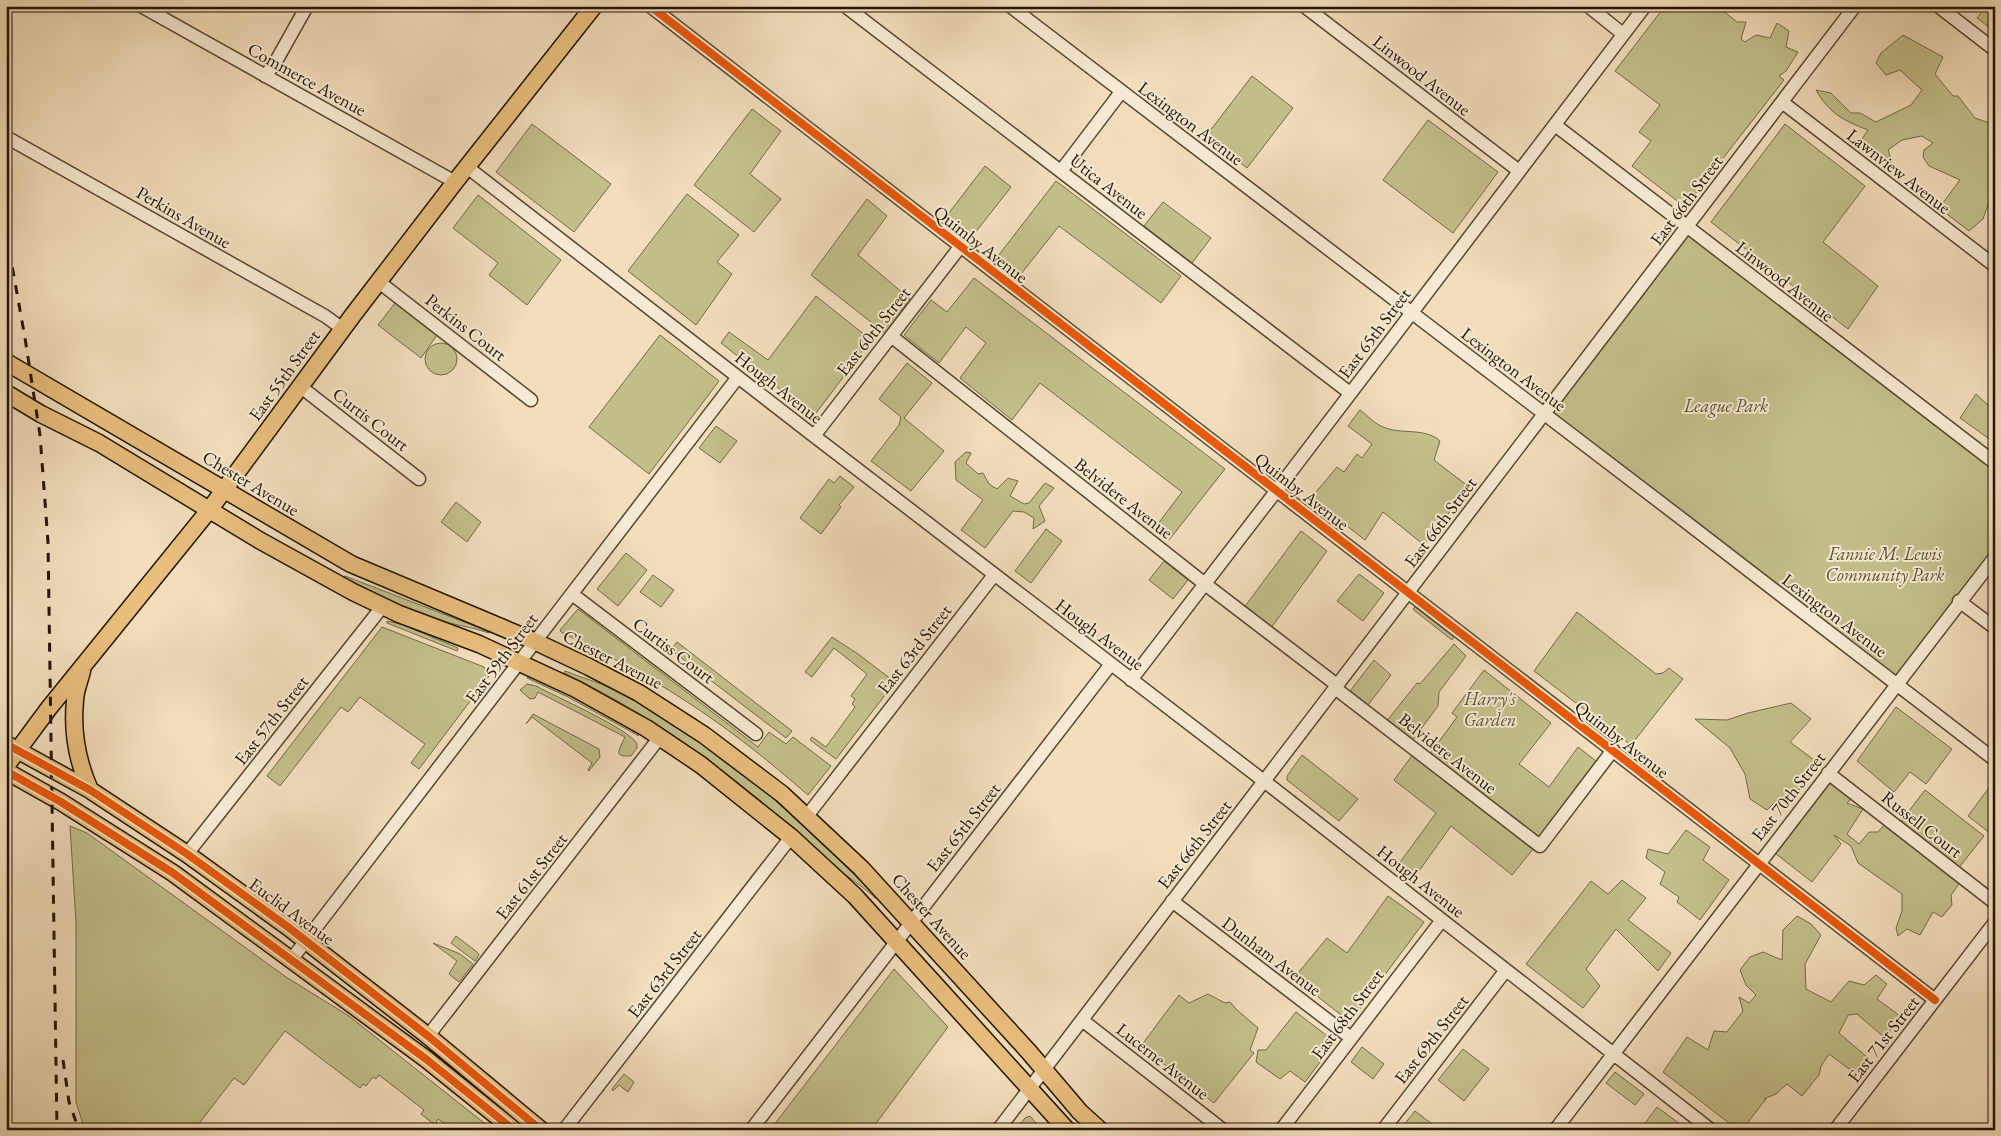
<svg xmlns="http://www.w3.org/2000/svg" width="2001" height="1136" font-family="'EB Garamond',serif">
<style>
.green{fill:#c3bf8b;stroke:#736a46}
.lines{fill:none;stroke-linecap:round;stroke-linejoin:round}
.minor-casing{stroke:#57462f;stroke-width:15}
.major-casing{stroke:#231400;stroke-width:19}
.minor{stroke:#f7ead3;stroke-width:12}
.major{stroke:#e9bf7e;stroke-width:16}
.rail{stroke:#231400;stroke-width:3;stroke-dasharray:9 9;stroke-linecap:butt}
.cycleway-casing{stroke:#f7ead3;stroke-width:11}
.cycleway{stroke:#e8590c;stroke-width:8}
.labels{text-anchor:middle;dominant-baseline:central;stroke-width:4;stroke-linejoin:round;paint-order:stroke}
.street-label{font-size:18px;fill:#231400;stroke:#f7ead3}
.park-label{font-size:18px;font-style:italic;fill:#5b5031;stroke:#f7ead3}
</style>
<rect width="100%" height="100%" fill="#f2debc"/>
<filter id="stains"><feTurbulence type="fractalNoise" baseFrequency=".004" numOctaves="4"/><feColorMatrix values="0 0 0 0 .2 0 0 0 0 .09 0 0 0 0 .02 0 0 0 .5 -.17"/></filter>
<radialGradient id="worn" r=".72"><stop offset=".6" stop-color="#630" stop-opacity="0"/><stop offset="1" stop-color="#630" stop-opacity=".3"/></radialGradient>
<!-- green -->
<path class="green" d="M 1665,6 L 1717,6 L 1737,22 L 1746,22 L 1741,39 L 1745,42 L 1756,35 L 1770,38 L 1777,23 L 1789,31 L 1786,47 L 1798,52 L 1786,71 L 1779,76 L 1784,80 L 1685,207 L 1632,166 L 1651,141 L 1639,132 L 1660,105 L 1615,71 Z
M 1986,6 L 1995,6 L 1995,32 L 1977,18 Z
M 1903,35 L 1943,57 L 1935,74 L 1953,96 L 1958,96 L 1975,118 L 1992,124 L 1991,141 L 1995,139 L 1995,193 L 1989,202 L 1983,219 L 1969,231 L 1939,208 L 1960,180 L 1929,166 L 1923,157 L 1924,150 L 1933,143 L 1922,136 L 1902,140 L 1888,150 L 1892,162 L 1889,170 L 1858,145 L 1868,130 C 1844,121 1829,113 1816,90 L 1831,93 L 1851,113 L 1860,113 L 1876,122 L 1911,105 L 1922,90 L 1900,70 L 1886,75 L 1876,63 L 1881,53 Z
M 1252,76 L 1293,108 L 1247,168 L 1206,136 Z
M 752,109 L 781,131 L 750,174 L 781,199 L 754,232 L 694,185 Z
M 1428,120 L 1498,172 L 1453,233 L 1383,180 Z
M 532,124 L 611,184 L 574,232 L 496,172 Z
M 1785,124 L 1865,186 L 1823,242 L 1878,286 L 1848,329 L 1711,222 Z
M 985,166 L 1011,187 L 971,238 L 945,218 Z
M 1056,181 L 1181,276 L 1161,303 L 1059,226 L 1021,274 L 998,256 Z
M 687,194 L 739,235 L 717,262 L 732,274 L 696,325 L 628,271 Z
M 478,195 L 561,260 L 527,305 L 489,275 L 498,263 L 453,228 Z
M 867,199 L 887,216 L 858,255 L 910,299 L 885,333 L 811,275 Z
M 1163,202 L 1211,238 L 1192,263 L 1144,226 Z
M 1687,227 L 1995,463 L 1995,557 L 1896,685 L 1544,414 Z
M 974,278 L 1225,469 L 1169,540 L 1154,529 L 1182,492 L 1040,383 L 1012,420 L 960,378 L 986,343 L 966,327 L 939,363 L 904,335 L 931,300 L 947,312 Z
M 816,296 L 871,340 L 814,416 L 721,343 L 729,332 L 768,360 Z
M 395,303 L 437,335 L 421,358 L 378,325 Z
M 660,335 L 719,381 L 649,474 L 589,427 Z
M425 359a16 16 0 1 1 32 0a16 16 0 1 1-32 0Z
M 907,363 L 932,383 L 904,418 L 944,451 L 911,491 L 871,461 L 899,425 L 901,417 L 879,399 Z
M 1976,394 L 1990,407 L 1995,402 L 1995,443 L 1960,418 Z
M 1360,410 C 1367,415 1375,424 1383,427 C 1401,435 1425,427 1440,441 L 1434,460 L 1469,487 L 1424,545 L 1383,512 L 1365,540 L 1311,498 L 1337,467 L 1344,472 L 1357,454 L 1362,458 L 1372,444 L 1348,426 Z
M 716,426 L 737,441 L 720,463 L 699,448 Z
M 966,452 L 971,453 L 966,463 L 978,474 L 983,473 L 989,484 L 997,489 L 1008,478 L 1018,481 L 1010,496 L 1024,504 L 1029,503 L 1045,483 L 1054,488 L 1039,506 L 1045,521 L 1033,529 L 1034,518 L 1024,512 L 1013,511 L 985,548 L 961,530 L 983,500 L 956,480 L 955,462 Z
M 840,476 L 854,487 L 839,505 L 841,507 L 821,534 L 800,518 L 829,479 L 834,483 Z
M 456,502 L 481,522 L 467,542 L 441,522 Z
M 1046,529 L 1062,541 L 1031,583 L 1015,571 Z
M 1301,531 L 1327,551 L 1271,628 L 1243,609 Z
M 626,553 L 647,570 L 618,606 L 597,589 Z
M 1164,561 L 1188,580 L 1173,599 L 1149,580 Z
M 1359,574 L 1384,593 L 1363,621 L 1337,601 Z
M 653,575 L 674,590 L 661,607 L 640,592 Z
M 345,576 L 490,632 L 489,633 C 472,627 453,625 436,619 C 404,608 374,592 343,577 Z
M 1415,607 L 1454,637 L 1452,640 L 1415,611 L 1413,609 Z
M 578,609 L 758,747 L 769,732 L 786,744 L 793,737 L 831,766 L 808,795 C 769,761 728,728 684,700 C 645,674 603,653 561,632 L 560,630 Z
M 1577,612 L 1656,674 L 1663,673 L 1669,668 L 1683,679 L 1631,745 L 1534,671 Z
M 387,621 L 401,624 L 458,648 L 457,651 L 387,623 Z
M 382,627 L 484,667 L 489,676 L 419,769 L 411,763 L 425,744 L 360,697 L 348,712 L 341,707 L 280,786 L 267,776 Z
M 832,637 L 858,654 L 895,682 L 836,759 L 810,740 L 812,737 L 826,747 L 855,707 L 852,704 L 855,699 L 851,696 L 867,674 L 834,648 L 812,677 L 805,672 Z
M 677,642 L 792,731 L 786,738 L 671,650 Z
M 1454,644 L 1466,656 L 1439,692 L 1438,706 L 1412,741 L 1386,722 L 1417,683 L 1420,684 Z
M 1374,660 L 1391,675 L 1368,705 L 1350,691 Z
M 1484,670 L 1551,723 L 1519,764 L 1549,787 L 1578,747 L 1596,761 L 1538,838 L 1430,754 L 1457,717 L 1452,713 Z
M 565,671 C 582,678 599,682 615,690 C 715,741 800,818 877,898 L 876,899 C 863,886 848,878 835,866 C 751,789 668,723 564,673 Z
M 528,677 C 544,679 627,724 639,736 L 568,697 L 527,678 Z
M 527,684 L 536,686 C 554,696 630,729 637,744 L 637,748 L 631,756 L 623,756 L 619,754 L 619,750 L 625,737 L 538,692 L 535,698 L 530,699 L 520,690 Z
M 1791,703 L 1811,719 L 1790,742 L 1818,763 L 1797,793 L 1778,799 L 1767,810 L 1750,799 L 1745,774 L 1730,748 L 1695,719 L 1727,720 L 1748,713 Z
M 1896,707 L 1952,749 L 1926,784 L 1910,772 L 1894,792 L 1857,761 Z
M 533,714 L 599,749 L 600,757 L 589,771 L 588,770 L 592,763 L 532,717 L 526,724 Z
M 1414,753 L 1534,848 L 1512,875 L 1451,826 L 1414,878 L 1398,865 L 1436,813 L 1394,780 Z
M 1302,755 L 1358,799 L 1339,821 L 1287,780 L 1287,776 Z
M 1829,779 L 1853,797 L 1847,803 L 1863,809 L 1847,834 L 1859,844 L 1869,832 L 1878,832 L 1885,824 L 1961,881 L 1951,895 L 1952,905 L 1942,917 L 1933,912 L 1920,935 L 1907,929 L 1898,936 L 1896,928 L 1902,911 L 1902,894 L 1858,863 L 1851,846 L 1834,835 L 1841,844 L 1812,882 L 1775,853 Z
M 1994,781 L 1995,781 L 1995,837 L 1968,816 Z
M 1925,790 L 1984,836 L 1957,870 L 1899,824 Z
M 70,826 L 87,833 L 286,977 L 349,1016 L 493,1130 L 449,1130 L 449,1127 L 438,1119 L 435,1125 L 421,1114 L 424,1110 L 379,1075 L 376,1079 L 373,1077 L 366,1086 L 363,1084 L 360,1088 L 285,1031 L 244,1085 L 234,1078 L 194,1130 L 85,1130 L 76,1102 L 76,923 Z
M 1686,830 L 1710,847 L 1703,860 L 1729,880 L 1700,920 L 1677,902 L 1679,897 L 1660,884 L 1665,872 L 1646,858 L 1648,849 L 1668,854 Z
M 1622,880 L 1646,898 L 1628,920 L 1671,953 L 1658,971 L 1616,929 L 1586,969 L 1600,986 L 1583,1008 L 1526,964 L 1591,881 L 1608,894 Z
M 1388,896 L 1424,922 L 1350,1022 L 1294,978 L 1327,938 L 1347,953 Z
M 1797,916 L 1811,924 L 1821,935 L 1805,964 L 1806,989 L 1831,1002 L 1849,981 L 1864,985 L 1876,975 L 1887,984 L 1877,999 L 1900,1016 L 1885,1038 L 1857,1014 L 1848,1015 L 1839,1033 L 1868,1058 L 1856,1074 L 1829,1054 L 1821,1066 L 1819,1075 L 1802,1096 L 1787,1084 L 1776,1094 L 1764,1099 L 1766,1099 L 1742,1130 L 1738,1130 L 1663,1072 L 1687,1037 L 1708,1050 L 1714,1031 L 1727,1032 L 1743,1011 L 1739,997 L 1749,1003 L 1756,995 L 1746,985 L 1740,970 L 1750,957 L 1763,952 L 1782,960 L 1783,930 Z
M 456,936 L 477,952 L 479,955 L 475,961 L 451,943 Z
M 433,943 L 460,954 L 473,964 L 459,982 L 449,974 L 457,961 Z
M 894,969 L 948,1027 L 871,1130 L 770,1130 Z
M 1208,994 L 1225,1003 L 1230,1002 L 1236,1009 L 1258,1028 L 1250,1050 L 1254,1053 L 1214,1103 L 1141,1046 L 1179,995 L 1189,1003 Z
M 1296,1012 L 1335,1042 L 1305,1082 L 1290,1071 L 1280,1079 L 1256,1062 L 1258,1050 L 1266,1050 Z
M 1362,1047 L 1384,1064 L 1373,1079 L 1351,1062 Z
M 1463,1049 L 1489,1069 L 1464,1101 L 1438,1080 Z
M 1615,1072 L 1644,1094 L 1635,1105 L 1606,1083 Z
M 624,1074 L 634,1082 L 628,1092 L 619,1085 L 613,1091 L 612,1089 Z
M 1657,1107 L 1688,1130 L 1640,1130 Z
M 1415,1111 L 1440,1130 L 1400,1130 Z
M 1030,1116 L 1042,1130 L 1016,1130 L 1025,1118 Z"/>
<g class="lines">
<!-- minor casing -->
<g class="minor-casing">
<path id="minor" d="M 141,6 L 455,182
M 650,6 L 1935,1000
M 845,6 L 1350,393
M 1010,6 L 1682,519 L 1995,760
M 1304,6 L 1519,171
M 1588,6 L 1623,34
M 1938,6 L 1995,50
M 265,76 L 275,63 L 307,6
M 1782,102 L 1995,266
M 1555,125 L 1995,463
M 6,137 L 325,316 L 343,329
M 467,167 L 814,436 L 1273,788 L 1711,1130
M 1061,171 L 1121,92
M 379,282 L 531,400
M 891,336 L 1205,584 L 1337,685
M 301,387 L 419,479
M 814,436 L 960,247
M 572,594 L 756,734
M 1959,601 L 1995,628
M 1131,680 L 1277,490 L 1645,6
M 1335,688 L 1540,846 L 1613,750
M 1828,773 L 1995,903
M 807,816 L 994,575
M 187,854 L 382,607
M 1172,901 L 1351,1038
M 291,960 C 440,765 590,571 738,377
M 1082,1020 L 1223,1130
M 428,1036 L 660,737
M 564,1130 L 791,837
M 751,1130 L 1111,664
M 998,1130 L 1855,6
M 1281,1130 L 1442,920
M 1383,1130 L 1506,970
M 1555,1130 L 1995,557
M 1835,1130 L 1995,922"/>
</g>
<!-- major casing -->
<g class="major-casing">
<path id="major" d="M 6,362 L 351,564 L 534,641 L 589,667 L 639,693 L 704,735 L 782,794 L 861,868 L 1029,1052 L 1080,1112 L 1100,1130
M 6,393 L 41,414 L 99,443 L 259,540 L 353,592 L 399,614 L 479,644 L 576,689 L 646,728 L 701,765 L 791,837 L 855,896 L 1067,1130
M 82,671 C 80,680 75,691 75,701 C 72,731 78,763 90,790
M 6,744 L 90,790 L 187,854 L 288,927 L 428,1036 L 541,1130
M 6,766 L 49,708 L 210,509 L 353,315 L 455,182 L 594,6
M 6,771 L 61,802 L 173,873 L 426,1059 L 514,1130"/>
</g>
<!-- minor -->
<use href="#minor" class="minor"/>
<!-- major -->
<use href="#major" class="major"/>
<!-- rail -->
<path class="rail" d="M 6,232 L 25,338 L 40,435 L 48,542 L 57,1130
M 63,1060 L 69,1102 L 79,1130"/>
<!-- cycleway casing -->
<g class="cycleway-casing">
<path id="cycleway" d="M 650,6 L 1935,1000
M 6,744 L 90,790 L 187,854 L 288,927 L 428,1036 L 541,1130
M 6,771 L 61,802 L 173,873 L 426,1059 L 514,1130"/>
</g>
<!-- cycleway -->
<use href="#cycleway" class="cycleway"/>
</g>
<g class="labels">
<!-- street labels -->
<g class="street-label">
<text transform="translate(1422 75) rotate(38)">Linwood Avenue</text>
<text transform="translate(307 79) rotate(29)">Commerce Avenue</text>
<text transform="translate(1191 123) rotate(37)">Lexington Avenue</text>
<text transform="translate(1899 171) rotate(38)">Lawnview Avenue</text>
<text transform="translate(1109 186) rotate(38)">Utica Avenue</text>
<text transform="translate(1686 200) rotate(-53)">East 66th Street</text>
<text transform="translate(184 217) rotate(30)">Perkins Avenue</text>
<text transform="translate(981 244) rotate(38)">Quimby Avenue</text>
<text transform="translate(1785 281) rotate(38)">Linwood Avenue</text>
<text transform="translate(466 327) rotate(38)">Perkins Court</text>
<text transform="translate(873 331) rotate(-52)">East 60th Street</text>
<text transform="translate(1374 333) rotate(-53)">East 65th Street</text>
<text transform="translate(1514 369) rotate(37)">Lexington Avenue</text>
<text transform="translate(284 375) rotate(-54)">East 55th Street</text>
<text transform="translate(779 387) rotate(38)">Hough Avenue</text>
<text transform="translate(371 419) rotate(38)">Curtis Court</text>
<text transform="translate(251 483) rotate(31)">Chester Avenue</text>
<text transform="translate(1302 491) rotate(38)">Quimby Avenue</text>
<text transform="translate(1124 498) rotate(38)">Belvidere Avenue</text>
<text transform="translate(1440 522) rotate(-53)">East 66th Street</text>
<text transform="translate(1835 615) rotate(37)">Lexington Avenue</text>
<text transform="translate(1100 634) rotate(37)">Hough Avenue</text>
<text transform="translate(914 649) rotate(-52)">East 63rd Street</text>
<text transform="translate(674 650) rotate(37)">Curtiss Court</text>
<text transform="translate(501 658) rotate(-53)">East 59th Street</text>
<text transform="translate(613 659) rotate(27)">Chester Avenue</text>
<text transform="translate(271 720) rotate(-52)">East 57th Street</text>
<text transform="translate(1622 739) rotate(38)">Quimby Avenue</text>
<text transform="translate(1448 753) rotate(38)">Belvidere Avenue</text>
<text transform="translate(1788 796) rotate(-52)">East 70th Street</text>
<text transform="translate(1922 824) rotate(38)">Russell Court</text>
<text transform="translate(963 827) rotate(-52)">East 65th Street</text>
<text transform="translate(1194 844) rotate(-52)">East 66th Street</text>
<text transform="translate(531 876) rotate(-52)">East 61st Street</text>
<text transform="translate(1421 881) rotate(38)">Hough Avenue</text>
<text transform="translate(292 911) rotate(36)">Euclid Avenue</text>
<text transform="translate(932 916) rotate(48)">Chester Avenue</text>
<text transform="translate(1272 956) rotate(37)">Dunham Avenue</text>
<text transform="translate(664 973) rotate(-52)">East 63rd Street</text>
<text transform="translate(1347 1014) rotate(-53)">East 68th Street</text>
<text transform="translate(1431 1039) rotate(-52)">East 69th Street</text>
<text transform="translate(1883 1039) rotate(-52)">East 71st Street</text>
<text transform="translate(1163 1061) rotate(38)">Lucerne Avenue</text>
</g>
<!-- park labels -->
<g class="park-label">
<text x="1726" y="405">League Park</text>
<text x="1885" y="553">Fannie M. Lewis<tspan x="1885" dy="21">Community Park</tspan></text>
<text x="1490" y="698">Harry's<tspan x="1490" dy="21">Garden</tspan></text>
</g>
</g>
<!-- margin -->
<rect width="2001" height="1136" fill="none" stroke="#f2debc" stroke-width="25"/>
<rect x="8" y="8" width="1986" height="1121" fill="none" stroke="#231400" stroke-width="2.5"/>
<rect x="12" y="12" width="1976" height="1111" fill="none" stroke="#231400"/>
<rect width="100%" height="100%" filter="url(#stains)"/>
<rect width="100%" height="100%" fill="url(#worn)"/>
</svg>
